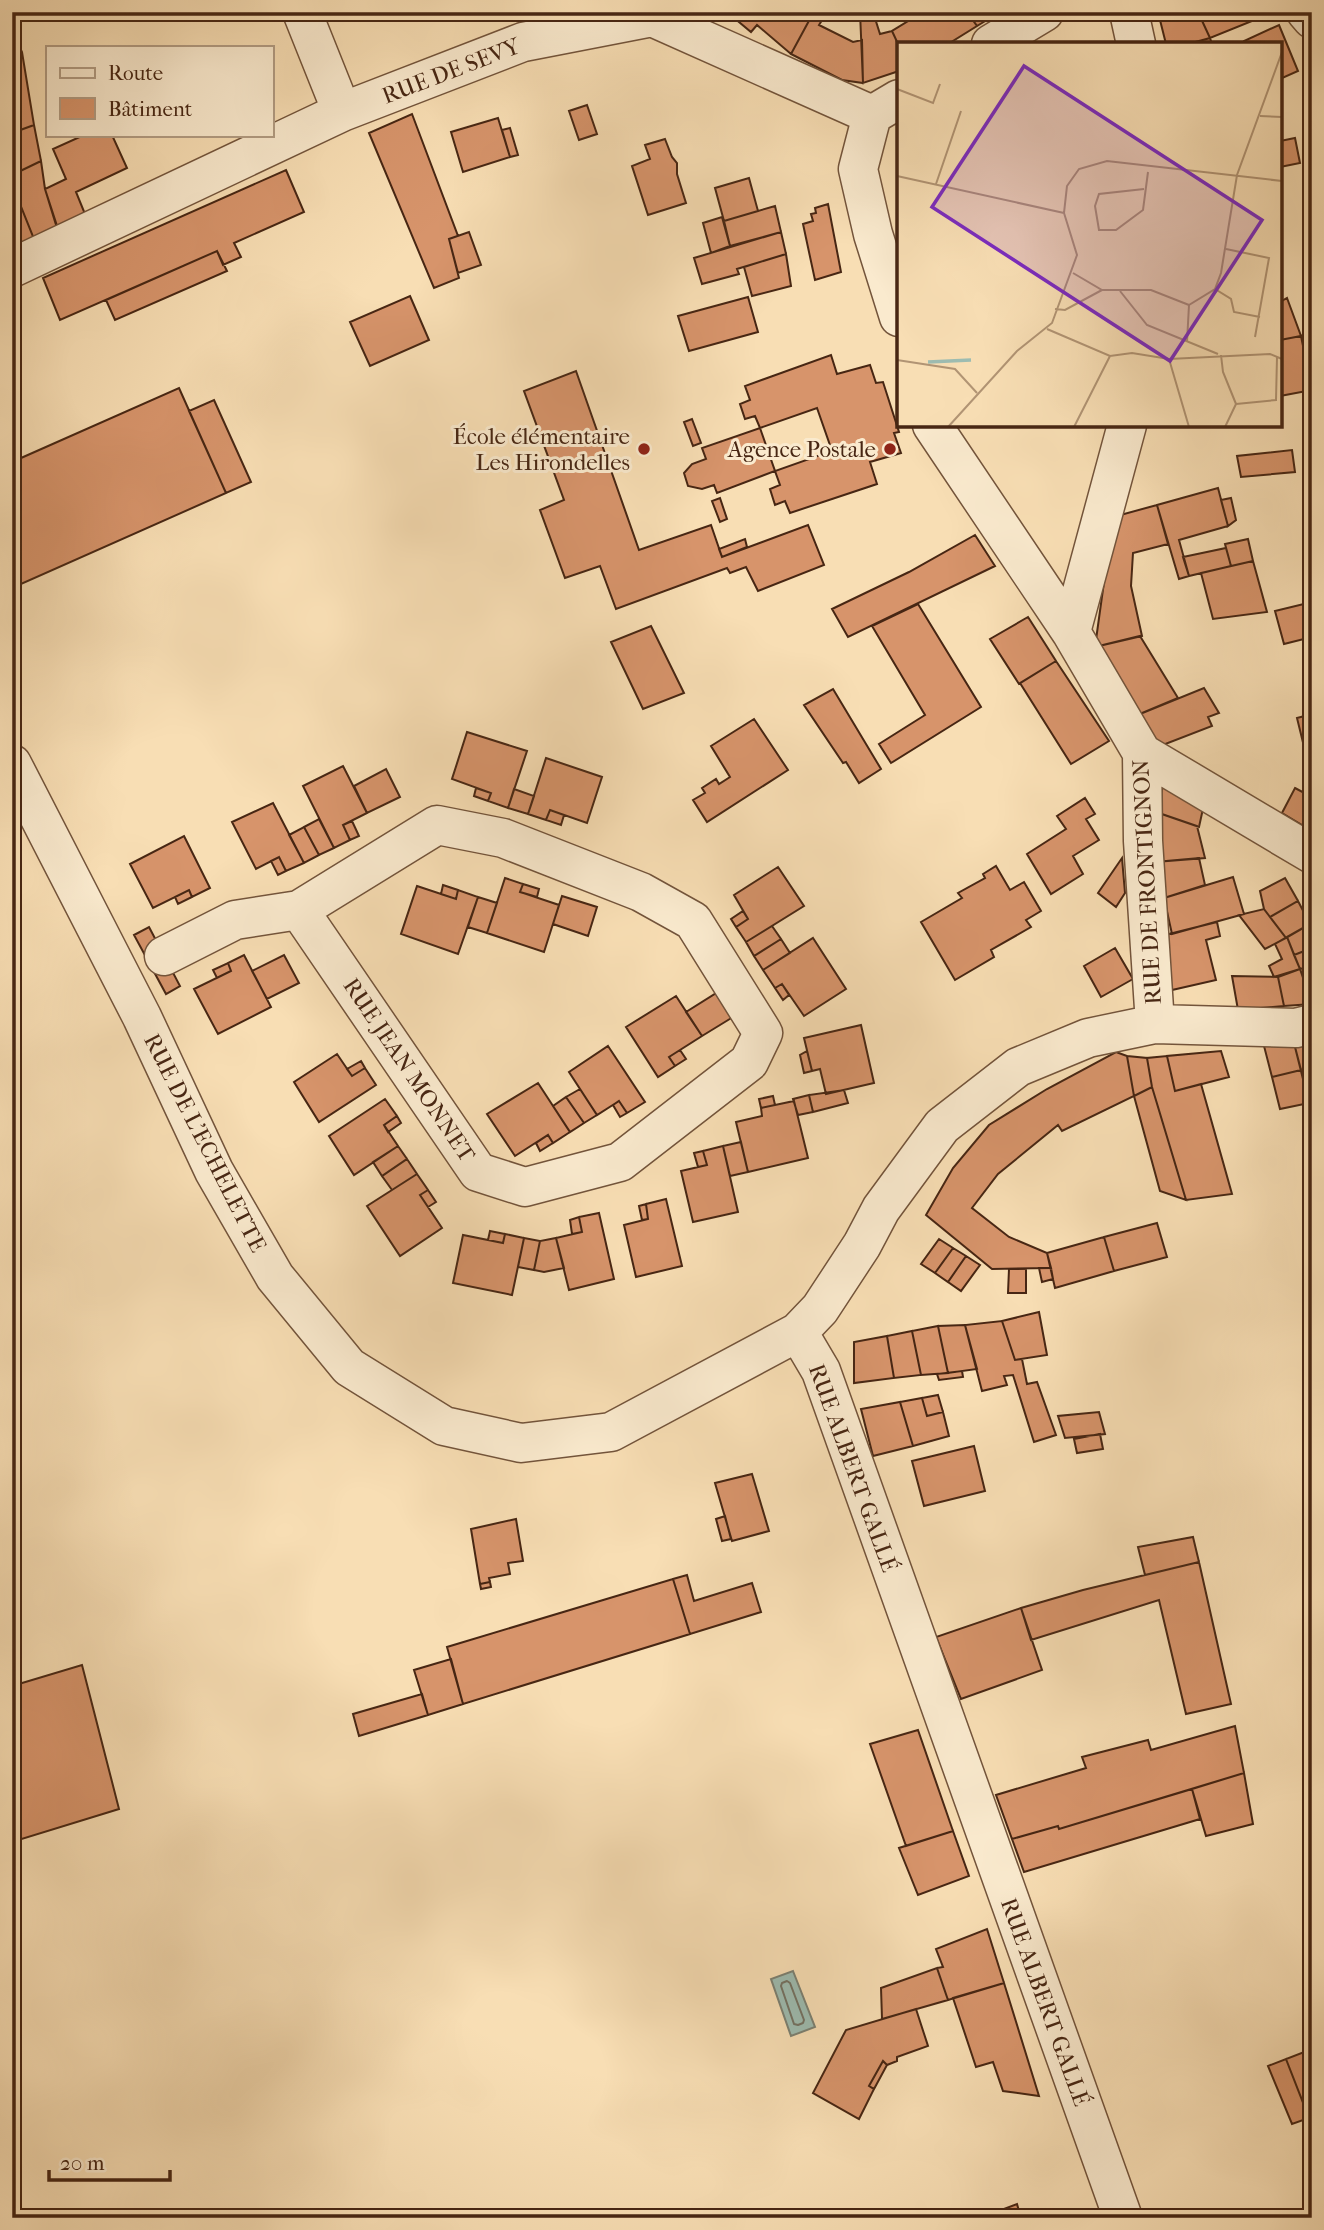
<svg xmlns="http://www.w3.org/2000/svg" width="1324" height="2230" font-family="'IM FELL French Canon',serif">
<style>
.water{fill:#9dbcb1;stroke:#7b8072;stroke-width:2}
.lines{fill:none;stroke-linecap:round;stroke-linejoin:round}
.shore{stroke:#727162;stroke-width:2}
.building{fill:#d7946b;stroke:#472613;stroke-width:2}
.minor-casing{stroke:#73543b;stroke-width:41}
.minor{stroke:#faeace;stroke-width:38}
.poi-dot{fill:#8f2418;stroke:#faeace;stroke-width:2.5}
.labels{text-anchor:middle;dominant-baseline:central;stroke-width:6;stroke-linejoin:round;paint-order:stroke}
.street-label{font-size:23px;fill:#472613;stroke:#faeace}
.poi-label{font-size:23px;fill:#472613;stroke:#faeace;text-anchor:end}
.inset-river{fill:none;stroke:#9dbcb1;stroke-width:3.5}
.inset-road{fill:none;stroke:#b19474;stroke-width:2}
.view{fill:#7b2cbf;fill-opacity:0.15;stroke:#7b2cbf;stroke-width:3.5}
.inset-edge{fill:none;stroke:#472613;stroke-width:3.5}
</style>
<rect width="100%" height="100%" fill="#f8deb4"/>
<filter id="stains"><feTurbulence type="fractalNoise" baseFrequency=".00286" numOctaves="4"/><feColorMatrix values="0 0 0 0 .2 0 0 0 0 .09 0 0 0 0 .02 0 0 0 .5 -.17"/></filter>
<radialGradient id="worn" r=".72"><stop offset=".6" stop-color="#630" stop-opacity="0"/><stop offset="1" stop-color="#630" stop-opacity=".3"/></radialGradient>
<!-- water -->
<path class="water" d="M 793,1971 L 815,2027 L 791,2036 L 771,1979 Z"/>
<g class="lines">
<!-- shore -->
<path class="shore" d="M 787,1981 L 790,1983 L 804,2020 L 803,2023 L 798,2025 L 794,2024 L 781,1986 L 782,1983 Z"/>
</g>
<!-- building -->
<path class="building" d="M 727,12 L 808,12 L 806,14 L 811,17 L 791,54 L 757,25 L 751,32 Z
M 808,12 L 827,12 L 819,25 L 853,42 L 862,40 L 863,83 L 842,80 L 791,54 L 811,17 L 806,14 Z
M 860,12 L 873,12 L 880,34 L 892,31 L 899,46 L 899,71 L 863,83 Z
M 923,12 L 967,12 L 977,26 L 948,44 L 899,44 L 899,46 L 892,31 Z
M 967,12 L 1000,12 L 977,26 Z
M 1158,12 L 1198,12 L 1210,38 L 1188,44 L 1166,44 Z
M 1198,12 L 1274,12 L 1210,38 Z
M 1279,25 L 1298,71 L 1280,79 L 1280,44 L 1245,44 L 1244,41 Z
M 12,31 L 22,52 L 34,125 L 12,133 Z
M 1210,38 L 1212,44 L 1188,44 Z
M 587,105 L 597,134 L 579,140 L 569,111 Z
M 412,114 L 458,236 L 449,239 L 459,278 L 434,288 L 369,133 Z
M 498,118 L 510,157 L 463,172 L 451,132 Z
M 34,125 L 41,161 L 12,175 L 12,133 Z
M 510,128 L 518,155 L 510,157 L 502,130 Z
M 84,135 L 112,135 L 127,168 L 76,192 L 85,214 L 57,228 L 45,189 L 66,179 L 53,149 Z
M 1295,138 L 1300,163 L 1280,167 L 1280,141 Z
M 665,139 L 672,157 L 677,163 L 677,174 L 686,203 L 648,215 L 632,166 L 650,159 L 645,145 Z
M 41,161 L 45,189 L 59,232 L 36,244 L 12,184 L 12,175 Z
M 286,170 L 304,212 L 234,243 L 241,257 L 223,265 L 217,251 L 60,320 L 43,278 Z
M 749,178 L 758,211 L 724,221 L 715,188 Z
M 12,184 L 36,244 L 12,256 Z
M 828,204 L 841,272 L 815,280 L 803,224 L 813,221 L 811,214 L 816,213 L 815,208 Z
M 775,206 L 781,232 L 730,246 L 724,221 Z
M 722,217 L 730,246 L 711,253 L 703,223 Z
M 469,232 L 481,265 L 458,273 L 449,239 Z
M 781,232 L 786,254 L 737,269 L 739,274 L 702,284 L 694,258 Z
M 217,251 L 227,271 L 115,320 L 106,300 Z
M 786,254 L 791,286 L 752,296 L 744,267 Z
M 410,296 L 429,340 L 370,366 L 350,322 Z
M 748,297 L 758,332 L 689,351 L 678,316 Z
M 1287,298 L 1301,336 L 1280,340 L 1280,302 Z
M 1312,334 L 1312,371 L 1309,372 L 1301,336 Z
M 1301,336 L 1312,390 L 1280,396 L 1280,340 Z
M 831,355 L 837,374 L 870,365 L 876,383 L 883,382 L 899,432 L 894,433 L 901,453 L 870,462 L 877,484 L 790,513 L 785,501 L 775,505 L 770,489 L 780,485 L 775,471 L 832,451 L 817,408 L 760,428 L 755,416 L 745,419 L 740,404 L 750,400 L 745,386 Z
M 576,371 L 639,550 L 711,525 L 722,557 L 808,525 L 824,565 L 758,591 L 746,567 L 730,573 L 727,568 L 616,609 L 600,566 L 565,578 L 540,510 L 564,500 L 524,391 Z
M 179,388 L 226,493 L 12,588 L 12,462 Z
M 214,400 L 251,482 L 226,493 L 189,411 Z
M 692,419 L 701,443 L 693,446 L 684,422 Z
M 760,428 L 775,471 L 717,493 L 714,485 L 702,489 L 688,486 L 684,473 L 692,464 L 706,459 L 702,448 Z
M 1292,450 L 1295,472 L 1241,477 L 1237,456 Z
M 1218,488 L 1228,526 L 1179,540 L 1189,576 L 1179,579 L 1157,505 Z
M 720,498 L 727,519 L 720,522 L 712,501 Z
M 1231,498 L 1236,520 L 1228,526 L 1221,500 Z
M 1157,505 L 1168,544 L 1133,553 L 1131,586 L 1142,636 L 1095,647 L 1113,517 Z
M 975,535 L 995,566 L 848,637 L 832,609 L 909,572 Z
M 745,539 L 747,547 L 722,557 L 719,549 Z
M 1248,539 L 1253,561 L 1231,566 L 1225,544 Z
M 1226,548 L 1231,566 L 1189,576 L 1183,557 Z
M 1253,561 L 1267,612 L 1213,619 L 1201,573 Z
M 1312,602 L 1312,637 L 1284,644 L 1275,611 Z
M 918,604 L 981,707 L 891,763 L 879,744 L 925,715 L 872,626 Z
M 1028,617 L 1056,661 L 1019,684 L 990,639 Z
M 651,626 L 684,693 L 643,709 L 611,642 Z
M 1140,636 L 1178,698 L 1135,716 L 1095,647 Z
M 1056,661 L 1109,741 L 1071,764 L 1020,683 Z
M 1204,688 L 1219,713 L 1208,717 L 1212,726 L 1155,748 L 1135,716 Z
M 833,689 L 881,769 L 859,783 L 846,762 L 843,763 L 804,705 Z
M 1312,714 L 1312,757 L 1307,759 L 1297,718 Z
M 754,719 L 788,770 L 707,822 L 693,800 L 705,793 L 702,788 L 716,779 L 719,784 L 730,777 L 711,746 Z
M 467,732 L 527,751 L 508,808 L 488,801 L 491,793 L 452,779 Z
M 546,758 L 602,777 L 587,823 L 550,810 L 546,820 L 528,814 Z
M 343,766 L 367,813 L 343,825 L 350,840 L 334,848 L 303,786 Z
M 386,769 L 400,797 L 367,813 L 354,786 Z
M 1164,782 L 1206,795 L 1199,827 L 1156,812 Z
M 476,788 L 491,793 L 488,801 L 474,796 Z
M 1295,788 L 1312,797 L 1312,831 L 1282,813 Z
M 514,789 L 534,796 L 528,814 L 508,808 Z
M 1085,798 L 1095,814 L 1086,819 L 1099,840 L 1073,856 L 1083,874 L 1051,894 L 1027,854 L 1066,829 L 1057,816 Z
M 273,803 L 304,863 L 286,871 L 279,857 L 256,869 L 232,822 Z
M 550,810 L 564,815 L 561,825 L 546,820 Z
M 1156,812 L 1197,826 L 1205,858 L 1156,862 Z
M 319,819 L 334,848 L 319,855 L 304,827 Z
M 352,821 L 359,836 L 350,840 L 343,825 Z
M 304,827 L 319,855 L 304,863 L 289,835 Z
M 184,836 L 210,888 L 192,897 L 189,890 L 153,908 L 130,864 Z
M 279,857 L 286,871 L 278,875 L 271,861 Z
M 1122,858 L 1125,893 L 1116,907 L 1098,893 Z
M 1199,858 L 1205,885 L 1164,898 L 1156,862 Z
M 996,866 L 1010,890 L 1024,882 L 1041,911 L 1026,920 L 1031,927 L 991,950 L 994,957 L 955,980 L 921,922 L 962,898 L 958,893 L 985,878 L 983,874 Z
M 778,867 L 804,906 L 746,942 L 736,927 L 748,919 L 734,895 Z
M 1233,877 L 1244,914 L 1172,934 L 1164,898 Z
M 505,878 L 523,884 L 520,892 L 559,905 L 544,952 L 487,933 Z
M 1285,878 L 1298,901 L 1270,917 L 1264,909 L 1260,891 Z
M 523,884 L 539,889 L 537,897 L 520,892 Z
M 443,885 L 458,890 L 456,899 L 441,894 Z
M 417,886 L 456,899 L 458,890 L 478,897 L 458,954 L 401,934 Z
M 189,890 L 192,897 L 178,904 L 175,897 Z
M 562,896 L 597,907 L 588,936 L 553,924 Z
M 478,897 L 497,903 L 487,933 L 468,927 Z
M 1298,901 L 1310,924 L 1286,938 L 1270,917 Z
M 1264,909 L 1286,938 L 1265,949 L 1239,915 Z
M 743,911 L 748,919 L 736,927 L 731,919 Z
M 1217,922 L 1220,936 L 1206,940 L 1216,980 L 1172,990 L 1161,936 Z
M 1310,924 L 1312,948 L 1294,955 L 1287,937 Z
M 772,926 L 781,939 L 754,956 L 746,942 Z
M 149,927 L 180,986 L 166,994 L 134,935 Z
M 1287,937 L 1300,969 L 1274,977 L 1269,966 L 1282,959 L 1275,944 Z
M 813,938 L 846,989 L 804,1016 L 782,984 L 775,988 L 763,970 Z
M 781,939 L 790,953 L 763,970 L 754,956 Z
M 1115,948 L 1133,979 L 1101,997 L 1084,966 Z
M 1312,948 L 1312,966 L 1300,969 L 1294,955 Z
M 244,955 L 271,1007 L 218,1034 L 194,989 L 231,971 L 228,963 Z
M 284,955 L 299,983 L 267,999 L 252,971 Z
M 228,963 L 231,971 L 217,978 L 213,970 Z
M 1312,966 L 1312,1000 L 1300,969 Z
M 1300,969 L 1312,1004 L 1284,1006 L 1278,977 Z
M 1232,976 L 1278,977 L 1284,1006 L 1238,1010 Z
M 782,984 L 789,995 L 783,1000 L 775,988 Z
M 718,992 L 733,1017 L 702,1036 L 686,1012 Z
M 676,996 L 702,1036 L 669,1057 L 675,1066 L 658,1077 L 626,1027 Z
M 861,1025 L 874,1083 L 826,1094 L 820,1069 L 812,1071 L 804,1038 Z
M 1312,1040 L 1312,1103 L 1309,1103 L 1294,1043 Z
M 1294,1043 L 1301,1070 L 1272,1077 L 1264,1046 Z
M 608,1046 L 645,1102 L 627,1113 L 619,1101 L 597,1115 L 569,1072 Z
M 680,1050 L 686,1059 L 675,1066 L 669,1057 Z
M 807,1051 L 812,1071 L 804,1073 L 800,1055 Z
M 1221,1051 L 1229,1077 L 1175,1091 L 1167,1056 Z
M 1116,1052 L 1127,1056 L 1134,1096 L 1062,1131 L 1058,1125 L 998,1174 L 972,1208 L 1009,1237 L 1047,1253 L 1051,1268 L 992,1269 L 926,1215 L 953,1168 L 989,1125 L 1047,1089 Z
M 337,1054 L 352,1076 L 365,1068 L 376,1085 L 319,1122 L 294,1082 Z
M 1127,1056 L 1147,1058 L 1152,1087 L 1134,1096 Z
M 1167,1056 L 1175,1091 L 1201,1084 L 1232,1194 L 1186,1200 L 1152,1087 L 1147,1058 Z
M 361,1061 L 365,1068 L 352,1076 L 347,1069 Z
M 1301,1070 L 1309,1103 L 1280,1109 L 1272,1077 Z
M 538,1083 L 570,1132 L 553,1143 L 548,1135 L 515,1156 L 487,1114 Z
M 1152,1087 L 1186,1200 L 1160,1191 L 1134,1096 Z
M 580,1089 L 597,1115 L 584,1123 L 566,1097 Z
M 844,1090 L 848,1103 L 813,1112 L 809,1095 Z
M 809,1095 L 813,1112 L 798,1115 L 793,1099 Z
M 773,1096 L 775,1105 L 761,1108 L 759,1099 Z
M 566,1097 L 584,1123 L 570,1132 L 553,1106 Z
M 385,1099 L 397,1116 L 384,1125 L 398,1146 L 354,1175 L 329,1136 Z
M 619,1101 L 627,1113 L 620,1117 L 613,1105 Z
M 794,1101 L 808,1158 L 748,1172 L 736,1122 L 762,1116 L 761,1108 Z
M 397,1116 L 401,1123 L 388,1132 L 384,1125 Z
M 548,1135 L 553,1143 L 540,1151 L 536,1143 Z
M 741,1142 L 748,1172 L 730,1176 L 723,1146 Z
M 398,1146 L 407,1159 L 382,1176 L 373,1162 Z
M 723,1146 L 738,1212 L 693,1222 L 681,1171 L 707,1165 L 703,1151 Z
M 703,1151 L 707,1165 L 698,1167 L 694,1153 Z
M 407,1159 L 417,1174 L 392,1190 L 382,1176 Z
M 417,1174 L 428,1190 L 420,1195 L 442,1228 L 400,1256 L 367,1206 Z
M 428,1190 L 436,1202 L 428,1207 L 420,1195 Z
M 666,1199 L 682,1266 L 636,1277 L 624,1225 L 648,1219 L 646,1204 Z
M 646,1204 L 648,1219 L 642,1220 L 639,1206 Z
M 599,1213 L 614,1279 L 569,1290 L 556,1238 L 582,1232 L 579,1217 Z
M 579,1217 L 582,1232 L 572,1234 L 570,1220 Z
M 1157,1223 L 1167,1257 L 1114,1271 L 1104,1237 Z
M 490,1231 L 505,1234 L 503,1243 L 488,1240 Z
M 505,1234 L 524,1238 L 512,1295 L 453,1283 L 463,1235 L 503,1243 Z
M 1104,1237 L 1114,1271 L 1055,1288 L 1047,1253 Z
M 524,1238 L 540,1241 L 534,1270 L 518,1267 Z
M 556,1238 L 564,1268 L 544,1272 L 534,1270 L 540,1241 Z
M 939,1239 L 953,1248 L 935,1273 L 921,1264 Z
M 953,1248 L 966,1256 L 948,1282 L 935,1273 Z
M 966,1256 L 980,1265 L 961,1291 L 948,1282 Z
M 1039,1268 L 1051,1268 L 1053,1279 L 1042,1282 Z
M 1009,1269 L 1026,1269 L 1026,1293 L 1008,1293 Z
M 1039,1312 L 1047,1355 L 1015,1360 L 1002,1321 Z
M 1002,1321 L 1015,1360 L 1022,1359 L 1027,1384 L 1037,1382 L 1056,1435 L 1034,1442 L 1013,1375 L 1004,1376 L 1007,1385 L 982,1391 L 965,1325 Z
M 965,1325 L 977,1369 L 948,1373 L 938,1326 Z
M 938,1326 L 948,1373 L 921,1375 L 912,1331 Z
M 912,1331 L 921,1375 L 894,1378 L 887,1336 Z
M 887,1336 L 894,1378 L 854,1383 L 854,1342 Z
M 962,1371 L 963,1377 L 939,1380 L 937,1374 Z
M 938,1395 L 943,1412 L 927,1416 L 922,1398 Z
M 922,1398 L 927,1416 L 943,1412 L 949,1436 L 913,1446 L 900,1402 Z
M 900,1402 L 913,1446 L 873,1456 L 861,1409 Z
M 1099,1412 L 1105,1434 L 1065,1438 L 1058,1416 Z
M 1100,1434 L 1103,1449 L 1077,1453 L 1074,1439 Z
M 974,1446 L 985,1491 L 924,1506 L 912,1461 Z
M 752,1474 L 769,1531 L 732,1541 L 715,1483 Z
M 725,1516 L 731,1539 L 722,1541 L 716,1519 Z
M 516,1519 L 523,1561 L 508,1563 L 510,1574 L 489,1578 L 490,1582 L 480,1584 L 471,1529 Z
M 1193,1537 L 1199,1562 L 1145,1575 L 1138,1547 Z
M 1199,1562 L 1231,1704 L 1186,1714 L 1159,1600 L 1031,1640 L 1021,1608 L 1083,1590 Z
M 687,1575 L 694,1601 L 752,1583 L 761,1612 L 690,1634 L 673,1579 Z
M 673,1579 L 690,1634 L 463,1704 L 447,1647 Z
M 490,1582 L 491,1587 L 481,1589 L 480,1584 Z
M 1021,1608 L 1042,1670 L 961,1699 L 936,1637 Z
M 451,1659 L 463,1704 L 428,1715 L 414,1670 Z
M 82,1665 L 119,1809 L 12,1842 L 12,1686 Z
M 422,1694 L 428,1715 L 359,1736 L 353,1714 Z
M 1235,1726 L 1244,1773 L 1059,1829 L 1058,1826 L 1012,1839 L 996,1795 L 1086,1768 L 1082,1757 L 1148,1740 L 1151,1750 Z
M 918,1730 L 953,1831 L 906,1846 L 870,1744 Z
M 1244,1773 L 1253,1824 L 1206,1836 L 1192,1789 Z
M 1192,1789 L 1200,1819 L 1024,1872 L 1012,1839 L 1058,1826 L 1059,1829 Z
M 953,1831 L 969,1876 L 918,1895 L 899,1848 Z
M 987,1929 L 1004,1983 L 948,2000 L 937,1968 L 943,1967 L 936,1949 Z
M 937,1968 L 948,2000 L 882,2019 L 881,1988 Z
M 1004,1983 L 1039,2096 L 1003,2091 L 993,2062 L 976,2067 L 953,1998 Z
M 916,2009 L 928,2046 L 897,2057 L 897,2061 L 887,2065 L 883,2061 L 869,2086 L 874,2089 L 859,2119 L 813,2093 L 846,2030 Z
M 1312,2049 L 1312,2117 L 1309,2118 L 1286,2059 Z
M 1286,2059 L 1309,2118 L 1292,2124 L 1268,2066 Z
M 883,2061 L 887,2065 L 874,2089 L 869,2086 Z
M 1017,2204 L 1021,2218 L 980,2218 Z"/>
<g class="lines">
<!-- minor casing -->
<g class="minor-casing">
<path id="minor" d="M 302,12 L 342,112
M 1129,12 L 1136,44
M 1306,12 L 1312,19
M 991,44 L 1044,12
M 872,115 L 858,169 L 873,234 L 899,317
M 12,268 L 342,112 L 523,42 L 652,17 L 872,115 L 899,99
M 932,425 L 1071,632 L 1142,753 L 1143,841 L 1155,1024
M 1071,632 L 1127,425
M 1142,753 L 1312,854
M 12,764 L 142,1017 L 214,1171 L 275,1277 L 349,1367 L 444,1426 L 521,1443 L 611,1432 L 798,1332 L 820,1309 L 862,1245 L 881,1209 L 942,1126 L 1018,1067 L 1088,1038 L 1155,1024 L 1296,1028 L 1312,1024
M 164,956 L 235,920 L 299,910 L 437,825 L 503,838 L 641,892 L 693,921 L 763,1033 L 749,1062 L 620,1162 L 525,1187 L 478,1172 L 299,910
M 798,1332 L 821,1371 L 1123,2218"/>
</g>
<!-- minor -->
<use href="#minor" class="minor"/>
</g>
<!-- markers -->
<g class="poi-dot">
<circle cx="644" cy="449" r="7"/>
<circle cx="890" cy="449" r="7"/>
</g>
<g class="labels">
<!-- street labels -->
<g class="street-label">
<text transform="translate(451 71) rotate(-21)">RUE DE SEVY</text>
<text transform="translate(1147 882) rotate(-93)">RUE DE FRONTIGNON</text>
<text transform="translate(409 1070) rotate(56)">RUE JEAN MONNET</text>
<text transform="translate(205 1143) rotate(63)">RUE DE L'ECHELETTE</text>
<text transform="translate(853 1468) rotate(70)">RUE ALBERT GALLÉ</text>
<text transform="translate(1045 2002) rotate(70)">RUE ALBERT GALLÉ</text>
</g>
<!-- poi labels -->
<g class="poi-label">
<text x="630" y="436">École élémentaire<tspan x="630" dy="26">Les Hirondelles</tspan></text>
<text x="876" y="449">Agence Postale</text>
</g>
</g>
<!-- overview -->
<g transform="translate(897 42)">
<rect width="385" height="385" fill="#f8deb4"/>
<path class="inset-river" d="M 31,320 L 74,318"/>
<path class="inset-road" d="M 0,47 L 36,61 L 43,42M 363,74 L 385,75M 0,134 L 167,171M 39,142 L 64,69M 247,147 L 202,152 L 198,164 L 202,188 L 219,188 L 246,168 L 251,130M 329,207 L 372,216 L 358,295M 176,231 L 205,248 L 254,248 L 292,263M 318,247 L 334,257 L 337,270 L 363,275M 223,249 L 250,283 L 321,312M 158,267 L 168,268 L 205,248M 150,287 L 213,314 L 235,311 L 272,317 L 373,312 L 385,317M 290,300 L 292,263 L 318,247 L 324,231 L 340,133 L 385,10M 324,313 L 326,330 L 339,362M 272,317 L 292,385M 0,318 L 58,327 L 80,351M 339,362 L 379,358 L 380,315M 51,385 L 120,309 L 155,281 L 180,213 L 167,171 L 170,144 L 182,127 L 210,119 L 385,139M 177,385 L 213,314M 328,385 L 339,362"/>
<path class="view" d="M 127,24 L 365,178 L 273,319 L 35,165 Z"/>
<rect width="385" height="385" class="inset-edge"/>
</g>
<!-- margin -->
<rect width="1324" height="2230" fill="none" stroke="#f8deb4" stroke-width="42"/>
<rect x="14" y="14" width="1296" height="2202" fill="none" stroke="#472613" stroke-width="3.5"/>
<rect x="21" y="21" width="1282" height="2188" fill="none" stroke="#472613" stroke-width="2"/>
<!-- legend -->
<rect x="46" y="46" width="228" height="91" fill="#faeace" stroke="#b29c83" stroke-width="2"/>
<rect x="60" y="68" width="35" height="10" fill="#faeace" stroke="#b29c83" stroke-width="2"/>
<text x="108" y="80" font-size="21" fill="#472613">Route</text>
<rect x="60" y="98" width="35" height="21" fill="#d7946b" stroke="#b29c83" stroke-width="2"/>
<text x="108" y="116" font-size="21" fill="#472613">Bâtiment</text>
<!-- scale -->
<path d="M49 2170v10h121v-10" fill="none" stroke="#472613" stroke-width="3.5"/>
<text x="60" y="2170" font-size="21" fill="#472613" stroke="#faeace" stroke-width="5" paint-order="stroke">20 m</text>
<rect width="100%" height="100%" filter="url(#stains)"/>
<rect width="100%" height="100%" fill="url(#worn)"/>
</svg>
